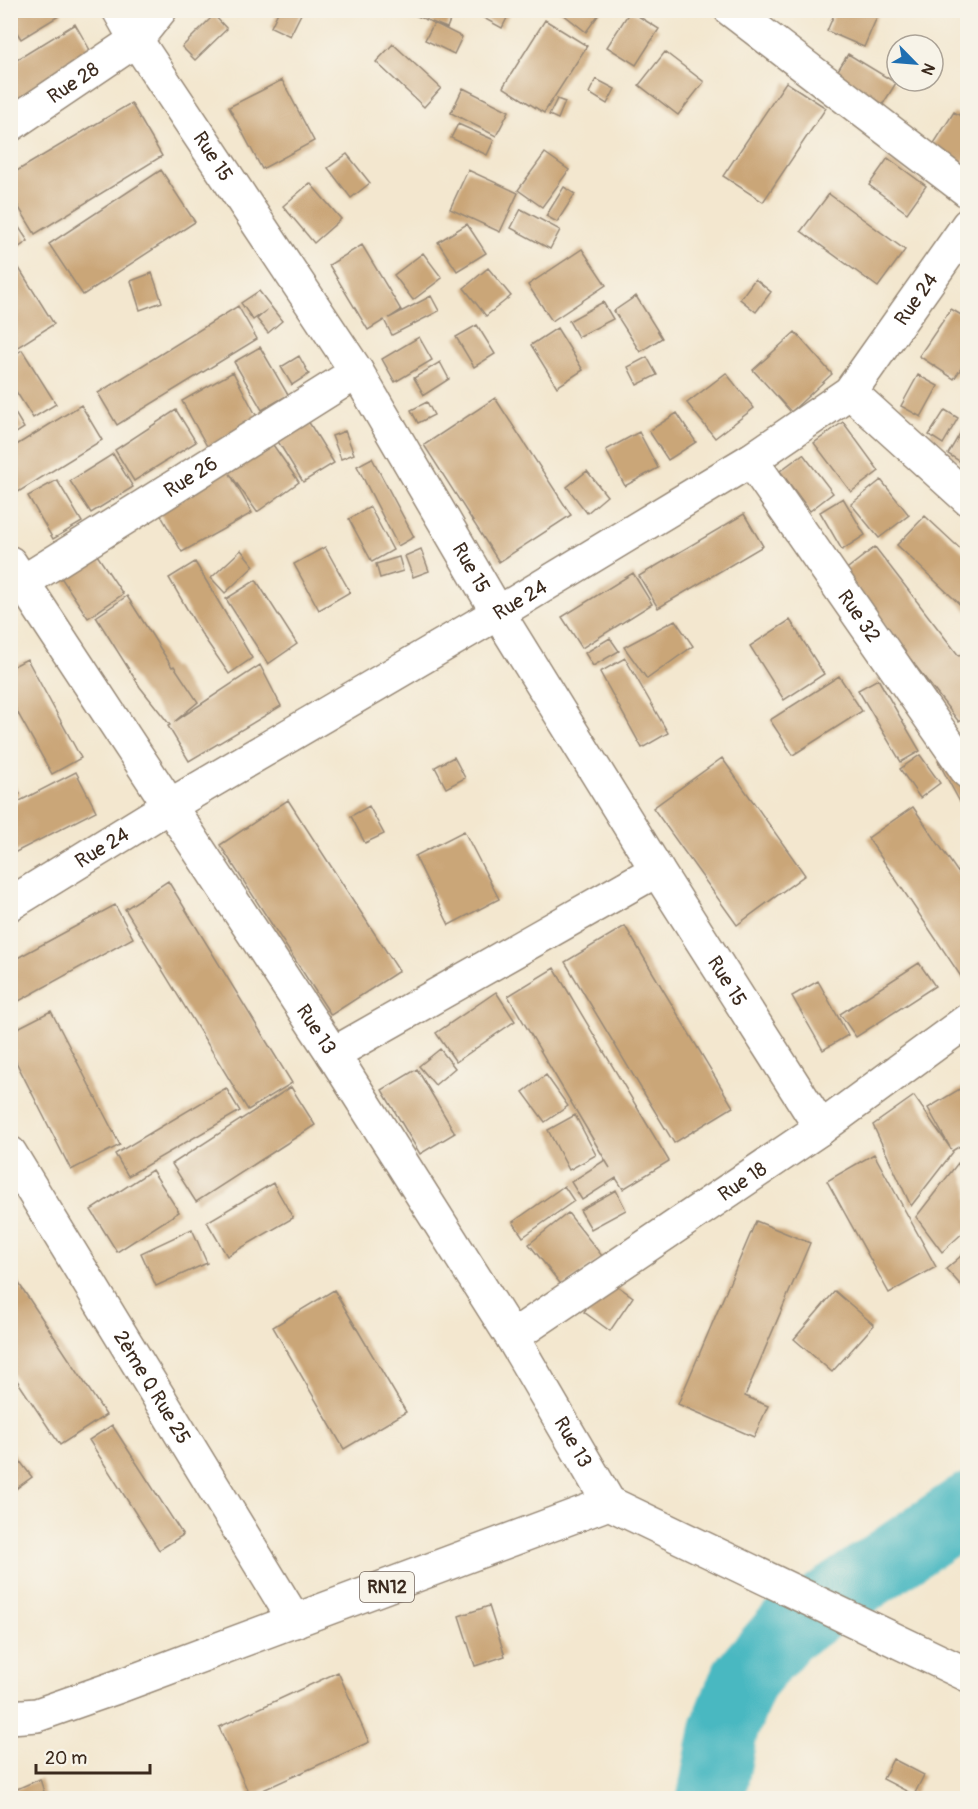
<svg xmlns="http://www.w3.org/2000/svg" width="978" height="1809" font-family="Pangolin,sans-serif">
<style>
.lines{fill:none;stroke-linecap:round;stroke-linejoin:round}
.river{stroke:#49b8c1;stroke-width:68}
.building{fill:#caa678}
.minor-casing{stroke:#978876;stroke-width:36}
.major-casing{stroke:#978876;stroke-width:36}
.minor{stroke:#fff;stroke-width:33}
.major{stroke:#fff;stroke-width:33}
.labels{text-anchor:middle;dominant-baseline:central;stroke-width:5;stroke-linejoin:round;paint-order:stroke}
.shield{fill:#f7f3e8;stroke:#73665b;stroke-width:1.5}
.shield-label{font-size:18px;font-weight:bold;fill:#3b2a1e}
.street-label{font-size:20px;fill:#3b2a1e;stroke:#f7f3e8}
</style>
<rect width="100%" height="100%" fill="#f7f3e8"/>
<filter id="ink" filterUnits="userSpaceOnUse"><feTurbulence type="fractalNoise" baseFrequency=".0167" numOctaves="2"/><feDisplacementMap in="SourceGraphic" scale="12" xChannelSelector="R" yChannelSelector="G"/><feConvolveMatrix kernelMatrix="1 2 1 2 8 2 1 2 1" color-interpolation-filters="sRGB"/></filter>
<filter id="wash" filterUnits="userSpaceOnUse"><feTurbulence type="fractalNoise" baseFrequency=".008" numOctaves="4" result="noise"/><feDisplacementMap in="SourceGraphic" scale="24" xChannelSelector="R" yChannelSelector="G"/><feGaussianBlur stdDeviation="1.35" result="paint"/><feColorMatrix in="noise" values="0 0 0 0 0 0 0 0 0 0 0 0 0 0 0 0 0 1.4 0 .05"/><feComposite in="paint" operator="in"/></filter>
<g filter="url(#wash)">
<rect width="100%" height="100%" fill="#f3e7cf"/>
<g class="lines">
<!-- river -->
<path class="river" d="M 711,1798 L 724,1730 L 744,1679 L 785,1632 L 968,1507"/>
</g>
<g id="blocks">
<!-- building -->
<path class="building" d="M 10,10 L 60,10 L 62,14 L 21,39 L 10,22 Z
M 279,10 L 302,12 L 290,36 L 271,27 Z
M 411,10 L 454,10 L 447,28 L 409,13 Z
M 469,10 L 511,10 L 502,28 Z
M 558,10 L 602,10 L 586,32 Z
M 836,10 L 880,10 L 864,47 L 827,31 Z
M 630,11 L 659,29 L 636,65 L 607,47 Z
M 214,15 L 227,29 L 195,60 L 182,47 Z
M 545,20 L 587,46 L 544,113 L 503,87 Z
M 434,23 L 462,37 L 454,54 L 425,40 Z
M 75,24 L 94,57 L 10,108 L 10,64 Z
M 393,44 L 441,88 L 424,107 L 376,62 Z
M 665,52 L 704,82 L 678,115 L 639,85 Z
M 848,54 L 896,83 L 883,104 L 835,75 Z
M 596,79 L 615,89 L 607,104 L 589,93 Z
M 282,80 L 314,141 L 262,169 L 229,107 Z
M 786,82 L 826,108 L 763,202 L 723,176 Z
M 463,88 L 509,111 L 496,136 L 451,113 Z
M 557,99 L 565,102 L 558,119 L 549,115 Z
M 131,103 L 162,156 L 35,234 L 10,193 L 10,175 Z
M 954,112 L 968,120 L 968,154 L 960,167 L 931,148 Z
M 458,124 L 494,140 L 487,155 L 451,138 Z
M 545,153 L 569,170 L 542,207 L 518,190 Z
M 347,154 L 370,183 L 351,198 L 328,168 Z
M 888,158 L 926,186 L 907,213 L 869,185 Z
M 161,170 L 195,222 L 83,295 L 49,244 Z
M 468,170 L 518,193 L 500,232 L 450,209 Z
M 310,183 L 341,219 L 314,243 L 283,206 Z
M 564,187 L 575,194 L 557,222 L 546,216 Z
M 829,194 L 905,250 L 878,287 L 801,231 Z
M 521,209 L 560,230 L 550,249 L 511,228 Z
M 10,214 L 28,241 L 10,253 Z
M 467,224 L 486,253 L 457,271 L 438,242 Z
M 362,245 L 401,310 L 389,318 L 431,296 L 439,311 L 392,335 L 384,320 L 368,330 L 329,265 Z
M 582,249 L 606,285 L 552,321 L 528,285 Z
M 423,253 L 442,278 L 413,300 L 394,275 Z
M 12,257 L 54,324 L 10,352 L 10,258 Z
M 488,268 L 511,296 L 486,316 L 464,288 Z
M 152,273 L 162,302 L 140,310 L 131,281 Z
M 755,279 L 771,292 L 756,312 L 740,299 Z
M 259,291 L 282,321 L 268,333 L 257,319 L 267,310 L 253,320 L 241,303 Z
M 636,296 L 662,338 L 640,352 L 614,311 Z
M 603,302 L 613,319 L 578,337 L 569,321 Z
M 238,306 L 257,339 L 117,425 L 98,393 Z
M 951,309 L 968,319 L 968,358 L 954,379 L 919,356 Z
M 477,325 L 495,354 L 474,367 L 456,337 Z
M 557,328 L 583,370 L 557,387 L 531,345 Z
M 795,332 L 832,374 L 791,412 L 753,370 Z
M 419,337 L 432,360 L 395,382 L 382,359 Z
M 260,347 L 288,395 L 262,410 L 234,362 Z
M 22,350 L 56,404 L 33,418 L 10,382 L 10,358 Z
M 299,356 L 309,374 L 292,385 L 281,367 Z
M 647,357 L 657,375 L 637,385 L 628,367 Z
M 440,362 L 449,379 L 424,395 L 414,378 Z
M 233,372 L 258,419 L 208,448 L 182,401 Z
M 726,373 L 754,408 L 715,438 L 687,403 Z
M 918,375 L 938,386 L 921,417 L 901,406 Z
M 495,398 L 571,515 L 499,562 L 424,445 Z
M 427,402 L 434,415 L 418,423 L 411,410 Z
M 10,405 L 24,428 L 10,437 Z
M 81,405 L 102,440 L 15,494 L 10,487 L 10,449 Z
M 176,410 L 196,442 L 134,481 L 115,450 Z
M 945,410 L 958,418 L 943,444 L 929,435 Z
M 677,413 L 696,442 L 668,460 L 649,431 Z
M 305,416 L 334,463 L 303,482 L 274,435 Z
M 843,422 L 879,471 L 851,492 L 814,443 Z
M 965,425 L 968,427 L 968,469 L 960,464 L 961,462 L 948,454 Z
M 345,431 L 354,454 L 341,459 L 332,436 Z
M 639,432 L 658,468 L 625,486 L 606,450 Z
M 271,442 L 299,482 L 257,512 L 230,474 L 252,513 L 182,552 L 159,512 Z
M 113,454 L 133,487 L 91,513 L 70,481 Z
M 803,454 L 833,493 L 810,511 L 780,471 Z
M 372,458 L 414,537 L 398,546 L 357,466 Z
M 587,471 L 607,496 L 587,513 L 567,487 Z
M 57,480 L 82,522 L 53,539 L 28,496 Z
M 881,480 L 909,515 L 879,538 L 851,504 Z
M 843,498 L 865,535 L 842,550 L 820,512 Z
M 370,507 L 393,550 L 372,562 L 349,519 Z
M 744,514 L 763,546 L 658,608 L 639,576 Z
M 925,516 L 968,556 L 968,612 L 897,545 Z
M 325,547 L 350,592 L 319,610 L 294,564 Z
M 875,547 L 959,656 L 968,650 L 968,716 L 959,722 L 843,572 Z
M 93,549 L 123,594 L 88,618 L 58,573 Z
M 421,549 L 429,571 L 413,577 L 405,556 Z
M 241,550 L 254,566 L 225,593 L 211,578 Z
M 399,557 L 403,571 L 380,578 L 376,564 Z
M 195,562 L 252,658 L 229,674 L 201,633 L 169,578 Z
M 633,573 L 652,604 L 582,648 L 562,617 Z
M 256,580 L 297,644 L 268,664 L 226,599 Z
M 127,596 L 172,667 L 174,666 L 198,702 L 174,722 L 260,665 L 281,706 L 189,761 L 168,726 L 170,725 L 140,687 L 96,617 Z
M 675,620 L 693,646 L 647,679 L 624,647 Z
M 790,620 L 824,674 L 784,700 L 750,646 Z
M 610,638 L 619,651 L 593,666 L 585,653 Z
M 625,658 L 668,733 L 642,748 L 600,672 Z
M 27,659 L 81,758 L 52,774 L 10,699 L 10,668 Z
M 839,676 L 862,711 L 793,755 L 770,720 Z
M 878,679 L 920,751 L 901,762 L 858,690 Z
M 920,755 L 940,783 L 920,798 L 900,769 Z
M 946,756 L 968,796 L 968,817 L 938,761 Z
M 454,757 L 465,778 L 446,788 L 435,767 Z
M 722,758 L 805,875 L 737,925 L 653,808 Z
M 76,772 L 96,811 L 10,855 L 10,806 Z
M 10,778 L 20,794 L 10,799 Z
M 288,800 L 399,971 L 331,1015 L 220,845 Z
M 369,806 L 384,834 L 365,843 L 351,816 Z
M 913,807 L 968,887 L 968,978 L 964,981 L 868,838 Z
M 464,831 L 499,899 L 449,925 L 415,856 Z
M 168,881 L 292,1083 L 248,1110 L 125,909 Z
M 115,905 L 133,938 L 10,1006 L 10,962 Z
M 625,926 L 733,1107 L 674,1143 L 565,962 Z
M 919,963 L 935,986 L 856,1037 L 840,1014 Z
M 554,968 L 669,1161 L 623,1189 L 616,1178 L 582,1200 L 571,1182 L 605,1160 L 610,1168 L 508,996 Z
M 818,981 L 848,1035 L 823,1050 L 792,996 Z
M 496,992 L 515,1021 L 456,1062 L 436,1033 Z
M 51,1011 L 120,1145 L 71,1170 L 10,1050 L 10,1032 Z
M 440,1049 L 455,1068 L 435,1085 L 419,1066 Z
M 417,1069 L 455,1133 L 420,1154 L 382,1090 Z
M 546,1075 L 568,1106 L 545,1122 L 523,1092 Z
M 968,1084 L 968,1141 L 952,1151 L 953,1152 L 911,1206 L 873,1125 L 914,1096 L 951,1149 L 928,1108 Z
M 291,1087 L 315,1125 L 196,1202 L 172,1164 Z
M 226,1088 L 240,1111 L 128,1176 L 115,1154 Z
M 575,1115 L 596,1155 L 569,1170 L 548,1130 Z
M 874,1154 L 936,1267 L 889,1293 L 827,1181 Z
M 958,1163 L 968,1190 L 968,1228 L 942,1252 L 916,1217 Z
M 152,1170 L 179,1212 L 117,1252 L 91,1210 Z
M 273,1183 L 293,1218 L 227,1256 L 207,1222 Z
M 564,1186 L 574,1201 L 523,1237 L 513,1222 Z
M 616,1190 L 626,1210 L 591,1229 L 580,1210 Z
M 568,1213 L 603,1257 L 563,1287 L 529,1244 Z
M 756,1221 L 810,1243 L 745,1396 L 768,1406 L 754,1437 L 678,1404 Z
M 192,1229 L 207,1263 L 156,1286 L 141,1253 Z
M 968,1250 L 968,1293 L 946,1269 Z
M 10,1270 L 106,1415 L 60,1445 L 10,1370 Z
M 606,1278 L 633,1297 L 610,1331 L 584,1312 Z
M 334,1290 L 406,1412 L 344,1449 L 273,1327 Z
M 835,1291 L 874,1325 L 832,1372 L 794,1339 Z
M 112,1425 L 183,1535 L 159,1550 L 89,1440 Z
M 10,1448 L 32,1477 L 10,1493 Z
M 489,1606 L 505,1656 L 475,1666 L 459,1616 Z
M 338,1672 L 369,1742 L 250,1796 L 219,1727 Z
M 893,1759 L 924,1775 L 914,1795 L 883,1779 Z
M 40,1779 L 46,1798 L 10,1798 L 10,1792 Z"/>
</g>
</g>
<g filter="url(#ink)">
<use href="#blocks" fill-opacity="0" stroke="#978876" stroke-width="1.5"/>
<g class="lines">
<!-- minor casing -->
<g class="minor-casing">
<g id="minor">
<path id="s1" d="M 119,10 L 136,40 L 357,372 L 498,613 L 657,870 L 821,1128"/>
<path d="M 731,10 L 968,191"/>
<path id="s2" d="M 10,125 L 136,40 L 160,10"/>
<path d="M 850,392 L 968,499"/>
<path id="s3" d="M 751,460 L 968,772"/>
<path id="s4" d="M 10,563 L 333,1054 L 512,1337 L 609,1503"/>
<path id="s5" d="M 23,582 L 357,372"/>
<path id="s6" d="M 10,904 L 169,806 L 498,613 L 751,460 L 850,392 L 968,225"/>
<path d="M 333,1054 L 657,870"/>
<path id="s7" d="M 10,1153 L 295,1621"/>
<path id="s8" d="M 512,1337 L 821,1128 L 968,1020"/>
</g>
</g>
<!-- major casing -->
<g class="major-casing">
<path id="major" d="M 10,1717 L 37,1715 L 117,1687 L 609,1503 L 968,1675"/>
</g>
<!-- minor -->
<use href="#minor" class="minor"/>
<!-- major -->
<use href="#major" class="major"/>
</g>
</g>
<g class="labels">
<!-- shield labels -->
<rect class="shield" x="360" y="1572" width="54" height="30" rx="4.5"/>
<g class="shield-label">
<text x="387" y="1587">RN12</text>
</g>
<!-- street labels -->
<g class="street-label">
<text stroke="none"><textPath href="#s2" startOffset="76">Rue 28</textPath></text>
<text stroke="none"><textPath href="#s1" startOffset="174">Rue 15</textPath></text>
<text stroke="none"><textPath href="#s6" startOffset="1098">Rue 24</textPath></text>
<text stroke="none"><textPath href="#s5" startOffset="198">Rue 26</textPath></text>
<text stroke="none"><textPath href="#s1" startOffset="660">Rue 15</textPath></text>
<text stroke="none"><textPath href="#s6" startOffset="594">Rue 24</textPath></text>
<text stroke="none"><textPath href="#s3" startOffset="190">Rue 32</textPath></text>
<text stroke="none"><textPath href="#s6" startOffset="108">Rue 24</textPath></text>
<text stroke="none"><textPath href="#s1" startOffset="1146">Rue 15</textPath></text>
<text stroke="none"><textPath href="#s4" startOffset="558">Rue 13</textPath></text>
<text stroke="none"><textPath href="#s8" startOffset="278">Rue 18</textPath></text>
<text stroke="none"><textPath href="#s7" startOffset="274">2ème Q Rue 25</textPath></text>
<text stroke="none"><textPath href="#s4" startOffset="1044">Rue 13</textPath></text>
</g>
</g>
<!-- margin -->
<rect width="978" height="1809" fill="none" stroke="#f7f3e8" stroke-width="36"/>
<!-- north arrow -->
<g transform="translate(915 63) rotate(115)"><circle r="28" fill="#f7f3e8" stroke="#aca397" stroke-width="1.5"/>
<path d="M0-4.5L10 22L0 15L-10 22Z" fill="#1f6fb2"/>
<text y="-9" font-size="16" font-weight="bold" text-anchor="middle" fill="#3b2a1e">N</text>
</g>
<!-- scale -->
<path d="M36 1764v9h114v-9" fill="none" stroke="#3b2a1e" stroke-width="3"/>
<text x="45" y="1764" font-size="18" fill="#3b2a1e" stroke="#f7f3e8" stroke-width="4.5" paint-order="stroke">20 m</text>
</svg>
